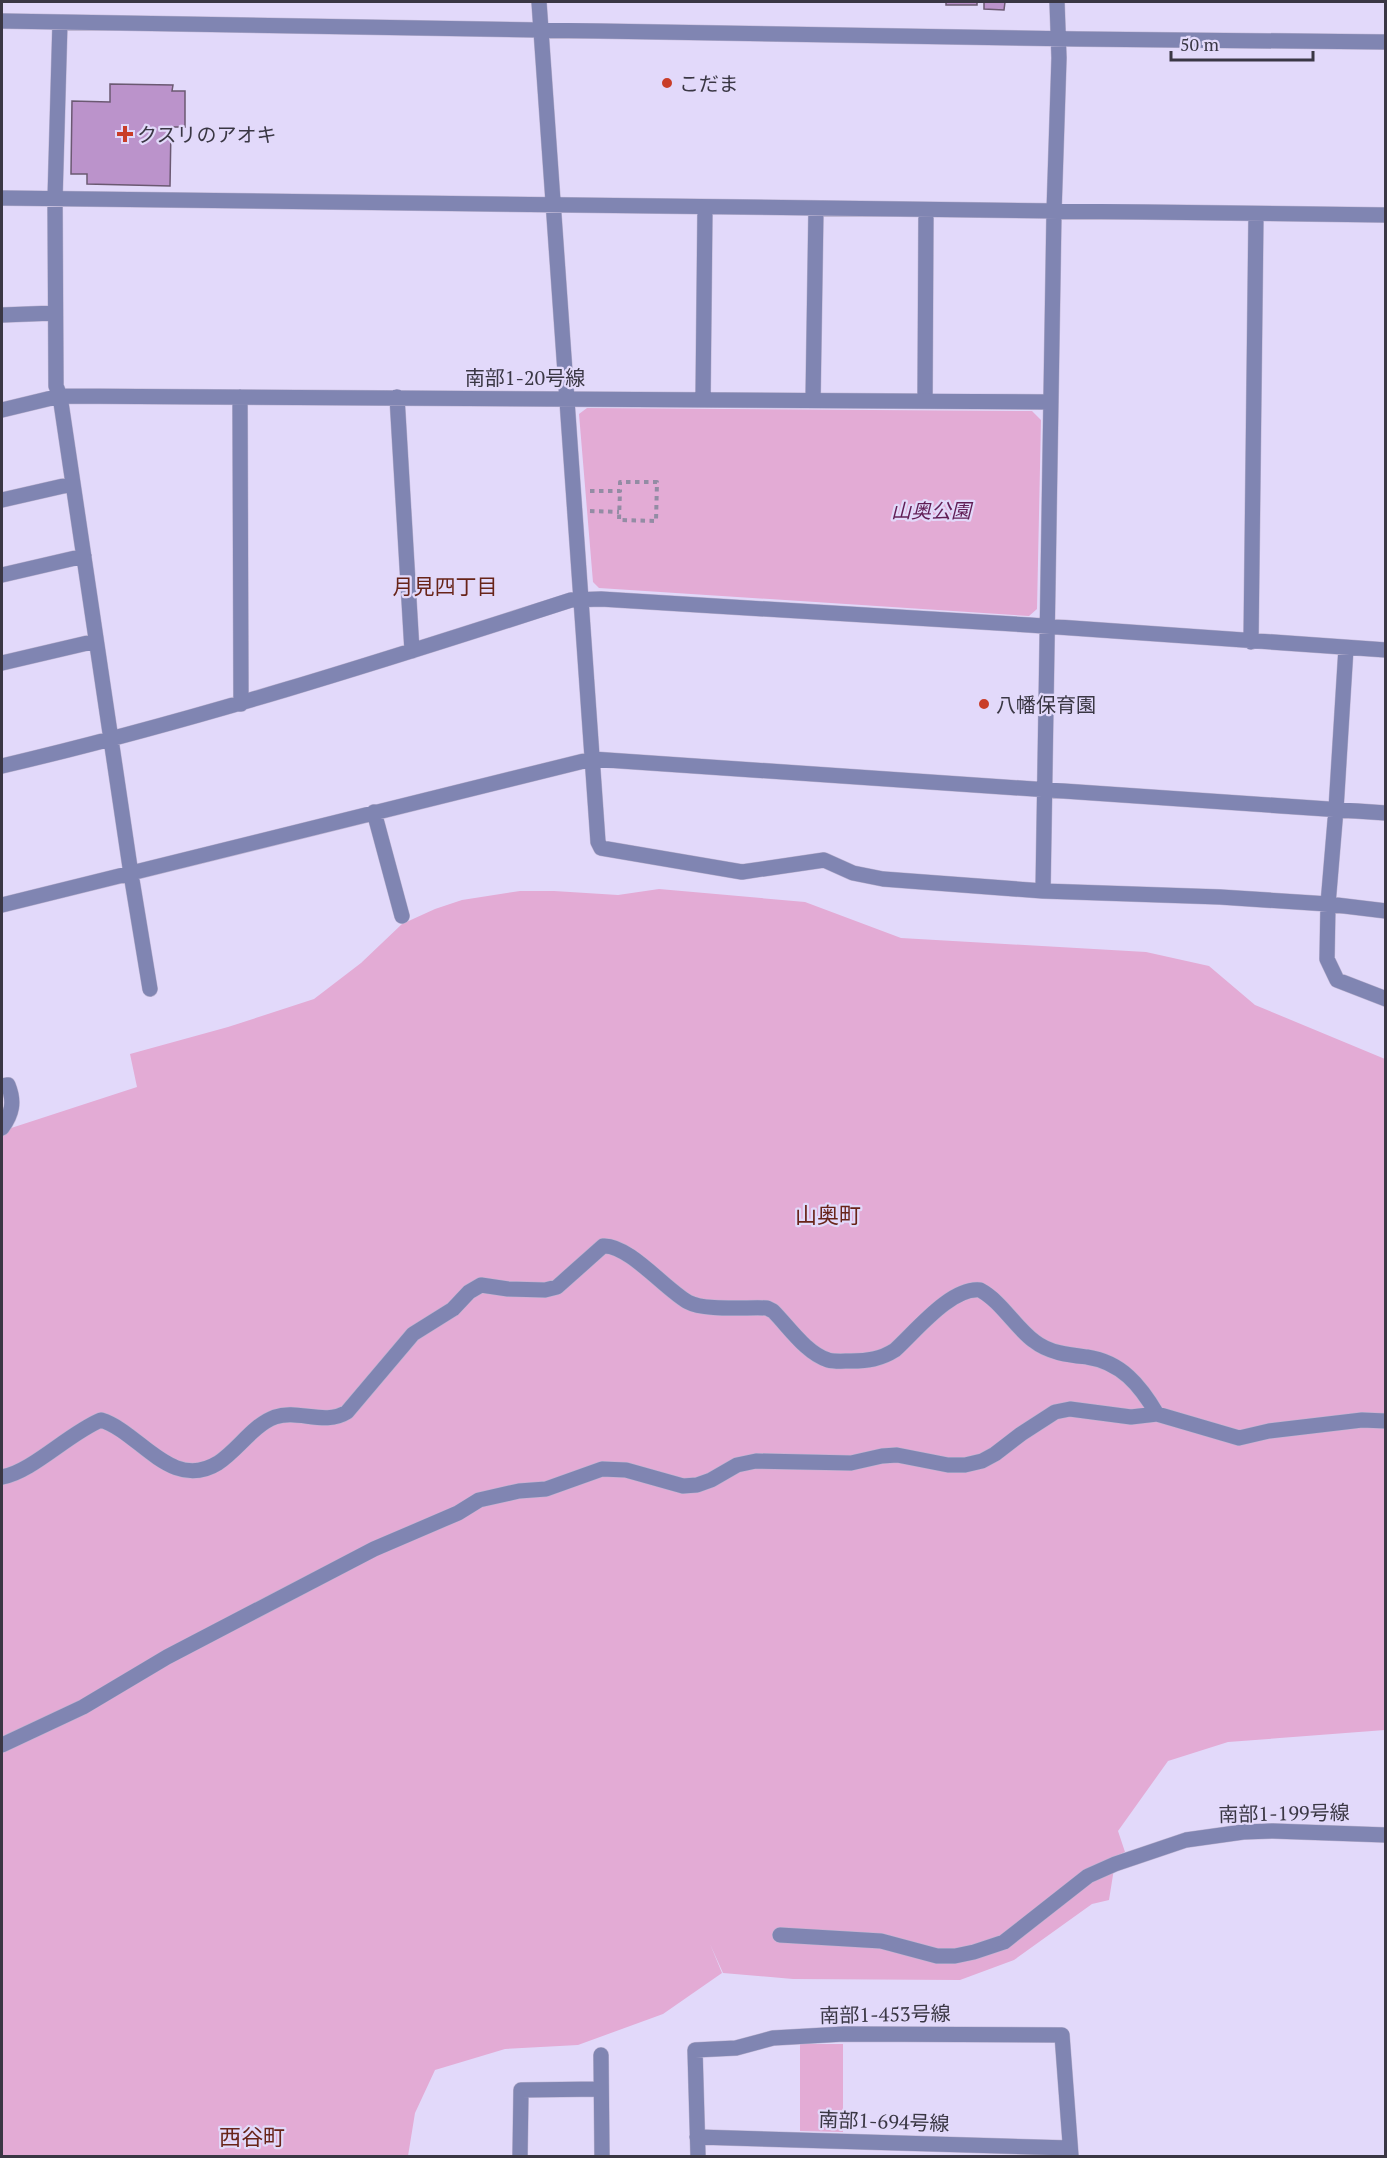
<svg xmlns="http://www.w3.org/2000/svg" width="1387" height="2158" font-family="'PT Serif','Noto Sans JP',serif">
<style>
.green{fill:#e3abd5}
.building{fill:#bb93cb;stroke:#6b5972;stroke-width:1.5}
.lines{fill:none;stroke-linecap:round;stroke-linejoin:round}
.minor-casing{stroke:#bdb5d2;stroke-width:16}
.path{stroke:#938ca4;stroke-width:4;stroke-dasharray:4.5 4.5;stroke-linecap:butt}
.minor{stroke:#8085b2;stroke-width:15}
.poi-dot{fill:#c93d28;stroke:#e2d9fa;stroke-width:2}
.labels{text-anchor:middle;dominant-baseline:central;stroke-width:4.5;stroke-linejoin:round;paint-order:stroke}
.poi-label{font-size:20px;fill:#3a3744;stroke:#e2d9fa;text-anchor:start}
.street-label{font-size:20px;fill:#3a3744;stroke:#e2d9fa}
.park-label{font-size:20px;font-style:italic;fill:#601d55;stroke:#e2d9fa}
.neighbourhood-label{font-size:21px;fill:#682419;stroke:#e2d9fa}
.quarter-label{font-size:22px;fill:#682419;stroke:#e2d9fa}
</style>
<rect width="100%" height="100%" fill="#e2d9fa"/>
<!-- green -->
<path class="green" d="M 587,408 L 1032,411 L 1041,420 L 1037,609 L 1029,616 L 599,588 L 593,582 L 579,414 Z
M 659,889 L 805,902 L 901,938 L 1146,952 L 1209,966 L 1255,1005 L 1385,1059 L 1385,1730 L 1228,1742 L 1168,1761 L 1118,1831 L 1125,1852 L 1116,1856 L 1109,1900 L 1092,1904 L 1014,1960 L 960,1980 L 793,1979 L 723,1973 L 710,1944 L 722,1973 L 663,2014 L 578,2045 L 505,2049 L 435,2070 L 415,2113 L 408,2156 L 2,2156 L 2,1131 L 137,1087 L 130,1054 L 228,1027 L 314,999 L 361,963 L 402,924 L 435,909 L 462,900 L 520,891 L 554,891 L 618,895 Z
M 800,2044 L 843,2044 L 843,2132 L 800,2131 Z"/>
<!-- building -->
<path class="building" d="M 946,2 L 977,2 L 977,5 L 946,5 Z
M 984,2 L 1005,2 L 1004,10 L 984,9 Z
M 110,84 L 173,85 L 172,91 L 185,91 L 185,127 L 171,127 L 170,186 L 87,184 L 87,174 L 71,174 L 72,101 L 110,102 Z"/>
<g class="lines">
<!-- minor casing -->
<g class="minor-casing">
<path id="minor" d="M 539,2 L 598,842 L 601,848 L 742,872 L 824,860 L 853,873 L 883,879 L 1043,891 L 1220,897 L 1328,904 L 1386,911
M 2,21 L 1078,39 L 1386,42
M 60,22 L 55,199 L 56,386 L 60,396 L 131,874 L 150,989
M 2,198 L 1386,215
M 2,315 L 55,313
M 240,397 L 241,704
M 397,397 L 412,651
M 703,400 L 705,207
M 813,401 L 816,208
M 925,401 L 926,210
M 2,410 L 60,396 L 1051,402
M 2,500 L 72,484
M 2,575 L 84,556
M 1251,642 L 1256,214
M 1346,648 L 1336,809 L 1328,904 L 1327,959 L 1337,980 L 1386,999
M 2,663 L 96,641
M 2,766 C 194,721 382,661 571,600 L 601,599 L 1029,625 L 1386,650
M 374,812 L 402,916
M 1043,891 L 1054,212 L 1059,58 L 1057,2
M 2,905 L 592,759 L 1386,813
M 2,1086 L 8,1085 C 15,1102 12,1114 2,1128
M 2,1477 C 32,1472 69,1433 101,1420 C 140,1432 171,1492 218,1463 C 238,1450 253,1425 275,1417 C 298,1409 325,1426 347,1412 L 413,1334 L 453,1309 L 469,1292 L 481,1285 L 508,1289 L 545,1290 L 557,1287 L 603,1246 C 628,1244 666,1290 688,1302 C 704,1311 747,1307 767,1308 L 773,1311 C 789,1327 806,1353 828,1360 C 835,1362 844,1361 851,1361 C 868,1361 881,1359 895,1350 C 916,1331 951,1287 980,1290 C 1001,1301 1015,1327 1034,1341 C 1049,1353 1069,1355 1087,1357 C 1121,1362 1140,1385 1157,1414
M 2,1745 L 83,1707 L 167,1657 L 374,1549 L 458,1513 L 479,1500 L 519,1491 L 546,1489 L 602,1469 L 626,1470 L 683,1486 L 697,1485 L 711,1480 L 737,1465 L 756,1461 L 851,1463 L 882,1456 L 897,1455 L 948,1465 L 965,1465 L 982,1461 L 995,1454 L 1021,1434 L 1055,1412 L 1070,1409 L 1131,1417 L 1157,1414 L 1239,1438 L 1269,1431 L 1362,1420 L 1386,1421
M 780,1935 L 881,1941 L 937,1956 L 955,1956 L 974,1952 L 1004,1942 L 1088,1876 L 1115,1864 L 1186,1840 L 1243,1832 L 1273,1831 L 1386,1835
M 601,2055 L 602,2156
M 697,2137 L 1070,2148
M 520,2156 L 521,2090 L 601,2089
M 698,2156 L 695,2050 L 736,2048 L 773,2038 L 844,2034 L 1062,2035 L 1071,2156"/>
</g>
<!-- path -->
<path class="path" d="M 590,491 L 620,491 L 620,482 L 657,482 L 656,521 L 619,520 L 620,491
M 590,511 L 619,512"/>
<!-- minor -->
<use href="#minor" class="minor"/>
</g>
<!-- markers -->
<g class="poi-dot">
<circle cx="667" cy="83" r="6"/>
<path d="M122 125h6v6h6v6h-6v6h-6v-6h-6v-6h6z"/>
<circle cx="984" cy="704" r="6"/>
</g>
<g class="labels">
<!-- poi labels -->
<g class="poi-label">
<text x="679" y="83">こだま</text>
<text x="137" y="134">クスリのアオキ</text>
<text x="996" y="704">八幡保育園</text>
</g>
<!-- street labels -->
<g class="street-label">
<text x="525" y="377">南部1-20号線</text>
<text transform="translate(1284 1813) rotate(-1)">南部1-199号線</text>
<text transform="translate(885 2014) rotate(-1)">南部1-453号線</text>
<text transform="translate(884 2121) rotate(2)">南部1-694号線</text>
</g>
<!-- park labels -->
<g class="park-label">
<text x="931" y="510">山奥公園</text>
</g>
<!-- neighbourhood labels -->
<g class="neighbourhood-label">
<text x="445" y="586">月見四丁目</text>
</g>
<!-- quarter labels -->
<g class="quarter-label">
<text x="828" y="1214">山奥町</text>
<text x="252" y="2136">西谷町</text>
</g>
</g>
<!-- border -->
<rect width="1387" height="2158" fill="none" stroke="#3a3744" stroke-width="6"/>
<!-- scale -->
<path d="M1171 51v9h142v-9" fill="none" stroke="#3a3744" stroke-width="3"/>
<text x="1180" y="51" font-size="18" fill="#3a3744" stroke="#e2d9fa" stroke-width="4.5" paint-order="stroke">50 m</text>
</svg>
